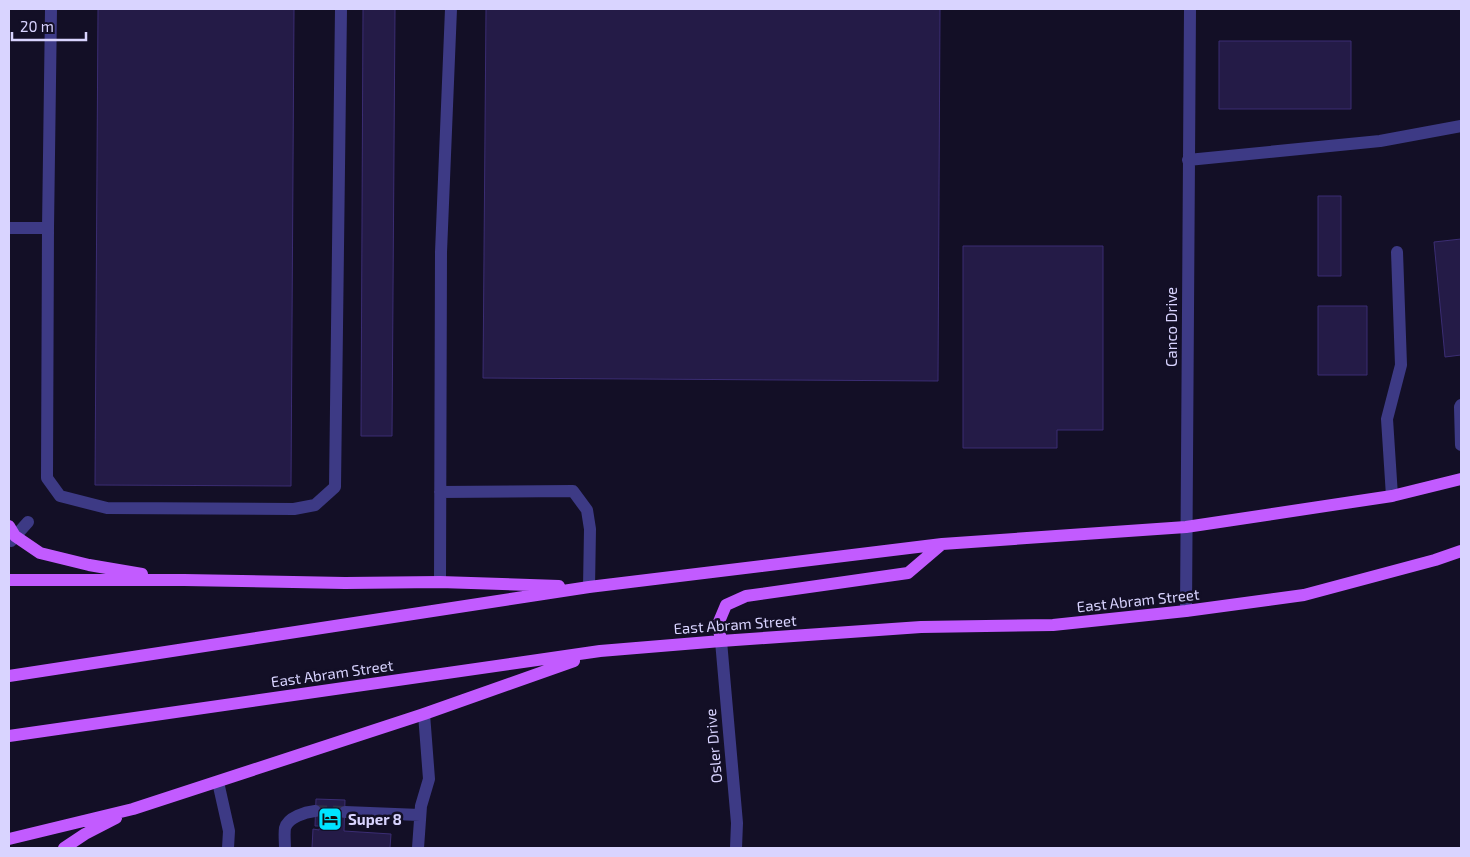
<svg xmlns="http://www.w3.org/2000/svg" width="1470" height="857" font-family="'Exo 2',sans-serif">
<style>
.building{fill:#241b47;stroke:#3b2d73}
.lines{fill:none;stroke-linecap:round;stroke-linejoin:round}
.minor-tunnel{stroke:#312d47;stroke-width:12;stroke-dasharray:12 6;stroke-linecap:butt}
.minor{stroke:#3d3a85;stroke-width:12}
.major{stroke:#c25bff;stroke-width:12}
.labels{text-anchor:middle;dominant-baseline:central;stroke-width:5;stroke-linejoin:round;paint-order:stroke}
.street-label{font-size:15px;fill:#d9d4ff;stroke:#130f26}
.poi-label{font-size:15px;font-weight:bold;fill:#d9d4ff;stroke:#130f26;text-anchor:start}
</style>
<rect width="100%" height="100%" fill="#130f26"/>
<!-- building -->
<path class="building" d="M 98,9 L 294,9 L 291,486 L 95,485 Z
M 363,9 L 395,9 L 392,436 L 361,436 Z
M 486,9 L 940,9 L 938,381 L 483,378 Z
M 1219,41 L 1351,41 L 1351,109 L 1219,109 Z
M 1318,196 L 1341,196 L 1341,276 L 1318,276 Z
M 1461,239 L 1461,355 L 1445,357 L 1434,242 Z
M 963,246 L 1103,246 L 1103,430 L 1057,430 L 1057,448 L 963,448 Z
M 1318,306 L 1367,306 L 1367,375 L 1318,375 Z
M 316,799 L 345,800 L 344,831 L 391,834 L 390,848 L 312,848 L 313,829 L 319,830 L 320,826 L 315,826 Z"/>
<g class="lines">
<!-- minor-tunnel -->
<path class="minor-tunnel" d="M 315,811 L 345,812"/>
<!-- minor -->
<path class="minor" d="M 51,9 L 48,228 L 47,478 L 60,496 L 107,508 L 294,509 L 315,505 L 335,487 L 341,9
M 1188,160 L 1380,141 L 1461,126
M 9,228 L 48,228
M 1461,405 L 1460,407 L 1461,445
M 440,492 L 573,491 L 587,510 L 590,529 L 589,587
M 1392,496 L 1387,419 L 1401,365 L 1397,252
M 11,541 L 28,522
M 440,582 L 441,252 L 451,9
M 1186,611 L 1190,9
M 721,641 L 737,823 L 736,848
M 218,782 L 229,831 L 228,848
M 345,812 L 420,815
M 285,848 C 285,842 284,834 285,828 C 288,817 306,812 315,811
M 418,848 L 421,806 L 429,779 L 424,714"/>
<!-- major -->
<path class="major" d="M 9,526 L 15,536 L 40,553 L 89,565 L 142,574
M 9,580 L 184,580 L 345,583 L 440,582 L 559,586
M 721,641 L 718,624 L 726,605 L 746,596 L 908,573 L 942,544
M 9,676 L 589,587 L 942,544 L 1186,527 L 1392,496 L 1461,479
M 9,736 L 600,651 L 721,641 L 921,627 L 1053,625 L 1186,611 L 1304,595 L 1435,560 L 1461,551
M 9,839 L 133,809 L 424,714 L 574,661
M 64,848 L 85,834 L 116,818"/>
</g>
<!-- icons -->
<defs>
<g id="hotel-square" transform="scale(1.25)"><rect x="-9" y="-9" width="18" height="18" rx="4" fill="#00e5ff" stroke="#130f26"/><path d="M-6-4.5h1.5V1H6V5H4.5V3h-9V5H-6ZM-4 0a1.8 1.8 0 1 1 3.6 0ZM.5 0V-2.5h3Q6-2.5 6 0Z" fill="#111"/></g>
</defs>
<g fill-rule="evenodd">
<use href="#hotel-square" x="330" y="819"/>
</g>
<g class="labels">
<!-- street labels -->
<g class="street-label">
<text transform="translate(1171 327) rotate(-90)">Canco Drive</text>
<text transform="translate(1138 600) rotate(-6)">East Abram Street</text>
<text transform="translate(735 624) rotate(-4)">East Abram Street</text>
<text transform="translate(332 673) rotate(-8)">East Abram Street</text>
<text transform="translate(713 746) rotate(-95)">Osler Drive</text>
</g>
<!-- poi labels -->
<g class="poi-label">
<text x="348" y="819">Super 8</text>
</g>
</g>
<!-- border -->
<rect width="1470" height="857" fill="none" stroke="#d9d4ff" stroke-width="20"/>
<!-- scale -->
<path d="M12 32v8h74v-8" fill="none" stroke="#d9d4ff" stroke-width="2.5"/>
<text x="20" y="32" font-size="15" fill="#d9d4ff" stroke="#130f26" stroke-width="4" paint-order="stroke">20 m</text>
</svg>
